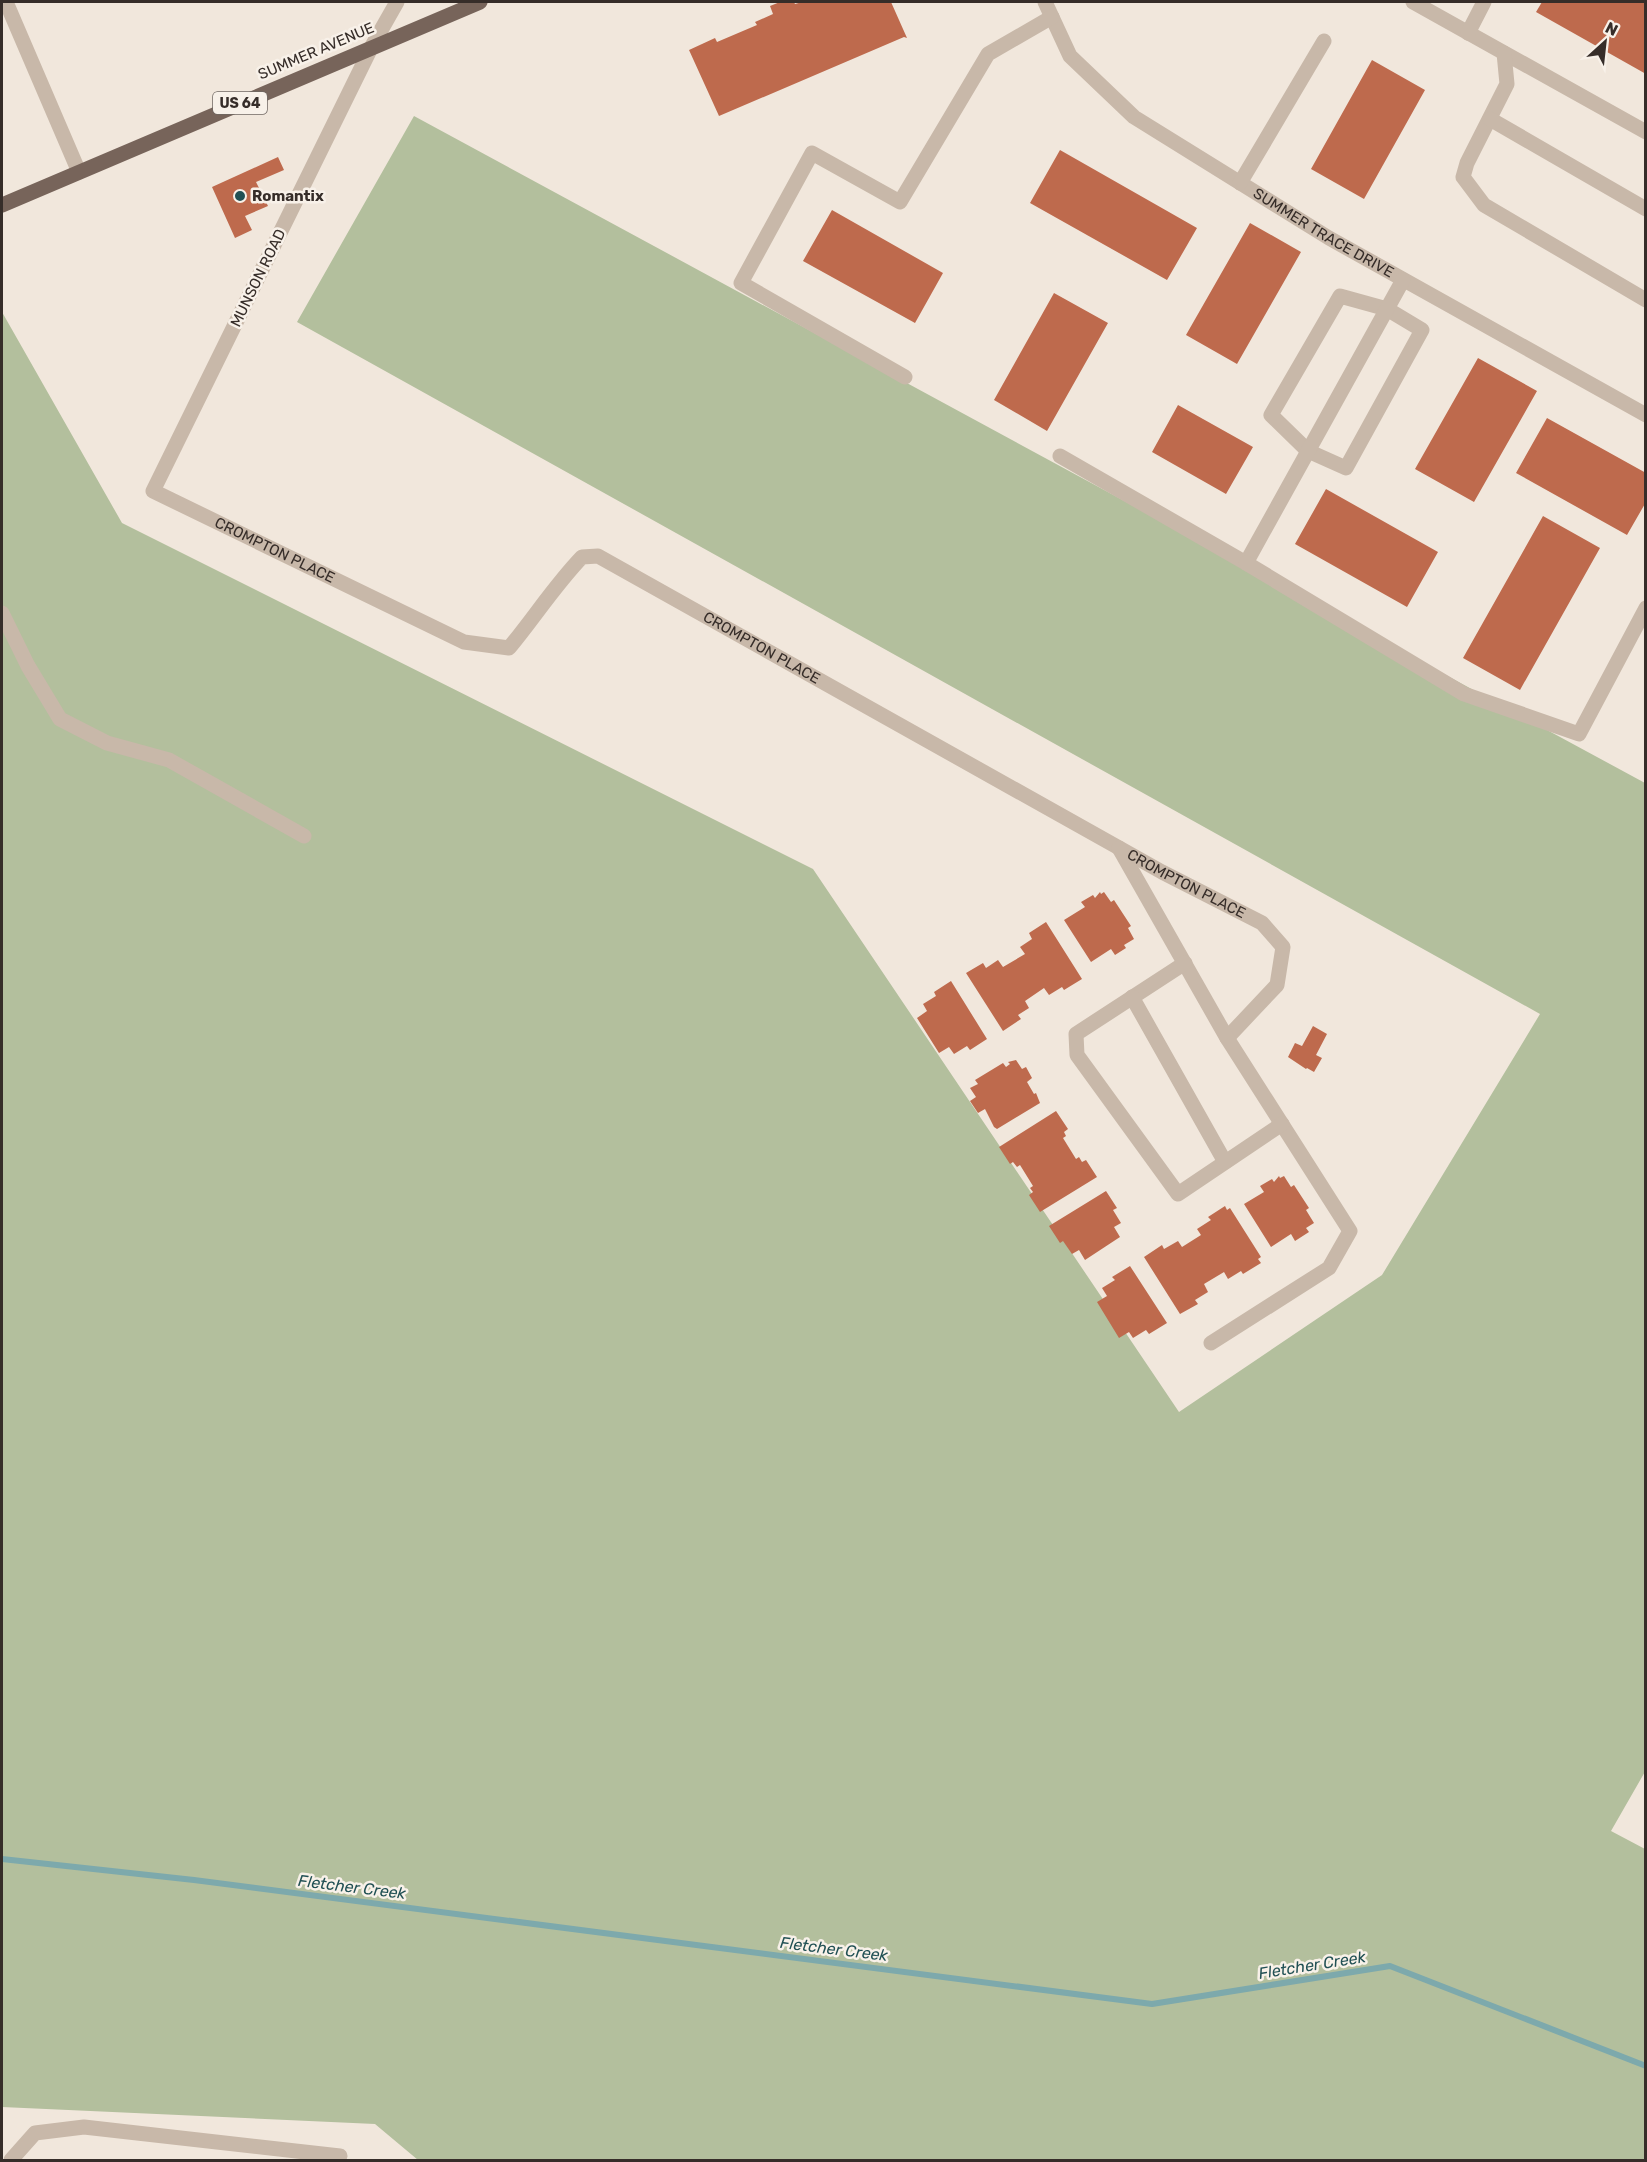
<svg xmlns="http://www.w3.org/2000/svg" width="1647" height="2162" font-family="Rubik,sans-serif">
<style>
.green{fill:#b3bf9d}
.lines{fill:none;stroke-linecap:round;stroke-linejoin:round}
.stream{stroke:#7da9ac;stroke-width:6}
.building{fill:#be6a4d}
.minor{stroke:#c8b8a9;stroke-width:15}
.major{stroke:#77645a;stroke-width:15}
.poi-dot{fill:#215054;stroke:#f8f1e9;stroke-width:2}
.labels{text-anchor:middle;dominant-baseline:central;stroke-width:5;stroke-linejoin:round;paint-order:stroke}
.shield{fill:#f8f1e9;stroke:#706863;stroke-width:1.5}
.shield-label{font-size:14px;font-weight:bold;fill:#362d29}
.street-label{font-size:15px;fill:#362d29;stroke:#f8f1e9}
.poi-label{font-size:15px;font-weight:bold;fill:#362d29;stroke:#f8f1e9;text-anchor:start}
.water-label{font-size:16px;font-style:italic;fill:#215054;stroke:#f8f1e9}
</style>
<rect width="100%" height="100%" fill="#f1e7dc"/>
<!-- green -->
<path class="green" d="M 414,116 L 1645,783 L 1646,1770 L 1611,1831 L 1645,1849 L 1645,2160 L 418,2160 L 375,2124 L 2,2107 L 2,312 L 122,523 L 813,869 L 1179,1412 L 1382,1275 L 1540,1014 L 297,322 Z"/>
<g class="lines">
<!-- stream -->
<path class="stream" d="M 2,1859 L 194,1880 L 1152,2004 L 1390,1966 L 1646,2066"/>
</g>
<!-- building -->
<path class="building" d="M 780,2 L 794,2 L 795,4 L 802,2 L 891,2 L 907,38 L 904,37 L 719,116 L 689,50 L 715,38 L 717,42 L 757,25 L 755,22 L 773,14 L 770,6 Z
M 1542,2 L 1646,2 L 1646,74 L 1536,12 Z
M 1372,60 L 1425,90 L 1364,199 L 1311,169 Z
M 1060,150 L 1197,228 L 1167,280 L 1030,203 Z
M 278,157 L 284,170 L 256,182 L 268,206 L 245,216 L 252,230 L 235,238 L 212,187 Z
M 832,210 L 943,273 L 915,323 L 803,261 Z
M 1250,223 L 1301,252 L 1237,364 L 1186,335 Z
M 1054,293 L 1108,323 L 1047,431 L 994,400 Z
M 1478,358 L 1537,391 L 1474,502 L 1415,469 Z
M 1178,405 L 1253,447 L 1226,494 L 1152,452 Z
M 1547,418 L 1646,473 L 1646,502 L 1627,535 L 1516,473 Z
M 1326,489 L 1438,552 L 1407,607 L 1295,544 Z
M 1543,516 L 1600,548 L 1520,690 L 1463,658 Z
M 1100,892 L 1101,894 L 1104,892 L 1111,902 L 1114,900 L 1131,926 L 1128,928 L 1134,939 L 1124,945 L 1126,948 L 1115,955 L 1111,949 L 1091,962 L 1064,920 L 1085,907 L 1081,902 L 1093,895 L 1095,898 Z
M 1046,922 L 1082,979 L 1064,990 L 1062,987 L 1049,995 L 1044,988 L 1025,1001 L 1029,1008 L 1018,1015 L 1021,1019 L 1003,1031 L 966,973 L 983,963 L 986,968 L 998,960 L 1003,967 L 1025,954 L 1020,947 L 1032,939 L 1029,933 Z
M 951,981 L 987,1039 L 970,1050 L 967,1046 L 954,1054 L 949,1047 L 939,1053 L 917,1018 L 927,1011 L 923,1004 L 936,996 L 934,992 Z
M 1313,1026 L 1327,1034 L 1316,1055 L 1322,1058 L 1314,1072 L 1307,1068 L 1306,1069 L 1288,1057 L 1295,1043 L 1302,1046 Z
M 1016,1060 L 1022,1069 L 1026,1067 L 1032,1078 L 1027,1082 L 1034,1094 L 1036,1093 L 1040,1103 L 997,1129 L 994,1127 L 985,1109 L 978,1113 L 970,1101 L 976,1097 L 970,1088 L 978,1084 L 975,1080 L 1003,1063 L 1006,1067 L 1010,1064 L 1008,1062 Z
M 1056,1111 L 1068,1129 L 1064,1132 L 1066,1136 L 1063,1138 L 1076,1159 L 1079,1157 L 1082,1162 L 1086,1160 L 1097,1177 L 1040,1212 L 1029,1195 L 1033,1192 L 1030,1188 L 1033,1186 L 1020,1165 L 1017,1167 L 1013,1162 L 1010,1164 L 999,1147 Z
M 1279,1176 L 1280,1178 L 1284,1176 L 1291,1187 L 1294,1185 L 1309,1208 L 1306,1210 L 1314,1223 L 1306,1228 L 1309,1232 L 1295,1241 L 1291,1234 L 1271,1247 L 1244,1204 L 1264,1192 L 1260,1186 L 1272,1179 L 1274,1182 Z
M 1106,1191 L 1117,1208 L 1113,1210 L 1121,1223 L 1114,1227 L 1120,1237 L 1085,1260 L 1079,1250 L 1072,1254 L 1063,1241 L 1060,1243 L 1049,1226 Z
M 1225,1206 L 1227,1210 L 1230,1208 L 1261,1257 L 1258,1259 L 1261,1263 L 1243,1274 L 1241,1271 L 1228,1279 L 1224,1272 L 1204,1284 L 1208,1292 L 1195,1300 L 1198,1304 L 1180,1314 L 1144,1257 L 1162,1245 L 1164,1249 L 1178,1241 L 1182,1247 L 1201,1235 L 1197,1229 L 1211,1220 L 1208,1217 Z
M 1130,1266 L 1167,1323 L 1149,1334 L 1146,1330 L 1133,1338 L 1129,1332 L 1119,1338 L 1097,1302 L 1107,1296 L 1102,1288 L 1115,1280 L 1112,1277 Z"/>
<g class="lines">
<!-- minor -->
<g class="minor">
<path d="M 6,2 L 79,172"/>
<path id="s1" d="M 397,2 L 372,46 L 153,491 L 464,642 L 509,648 C 534,618 555,585 582,557 L 598,556 L 1162,872 L 1262,923 L 1283,947 L 1277,985 L 1227,1038"/>
<path id="s2" d="M 1045,2 L 1070,56 L 1134,117 L 1329,238 L 1646,415"/>
<path d="M 1413,2 L 1646,132"/>
<path d="M 1468,33 L 1484,2"/>
<path d="M 1504,53 L 1507,84 L 1467,163 L 1463,177 L 1484,205 L 1646,300"/>
<path d="M 1490,119 L 1646,209"/>
<path d="M 1240,183 L 1324,41"/>
<path d="M 1340,296 L 1387,309 L 1422,330 L 1346,468 L 1308,451 L 1271,415 Z"/>
<path d="M 905,377 L 741,283 L 812,153 L 900,202 L 988,54 L 1052,17"/>
<path d="M 1060,456 L 1246,563 L 1403,280"/>
<path d="M 1246,563 L 1464,694 L 1579,734 L 1646,608"/>
<path d="M 2,613 L 28,666 L 60,719 L 107,743 L 169,760 L 304,836"/>
<path d="M 1119,848 L 1227,1038 L 1350,1231 L 1329,1268 L 1211,1343"/>
<path d="M 1185,963 L 1076,1034 L 1077,1055 L 1178,1194 L 1282,1124"/>
<path d="M 1132,997 L 1225,1162"/>
<path d="M 11,2160 L 35,2133 L 84,2127 L 340,2156"/>
</g>
<!-- major -->
<path class="major" d="M 2,205 L 480,2"/>
</g>
<!-- markers -->
<circle class="poi-dot" cx="240" cy="196" r="6"/>
<g class="labels">
<!-- shield labels -->
<rect class="shield" x="213" y="92" width="54" height="22" rx="4.5"/>
<g class="shield-label">
<text x="240" y="103">US 64</text>
</g>
<!-- street labels -->
<g class="street-label">
<text transform="translate(316 51) rotate(-23)">SUMMER AVENUE</text>
<text stroke="none"><textPath href="#s2" startOffset="370">SUMMER TRACE DRIVE</textPath></text>
<text transform="translate(258 278) rotate(-64)">MUNSON ROAD</text>
<text stroke="none"><textPath href="#s1" startOffset="682">CROMPTON PLACE</textPath></text>
<text stroke="none"><textPath href="#s1" startOffset="1258">CROMPTON PLACE</textPath></text>
<text stroke="none"><textPath href="#s1" startOffset="1744">CROMPTON PLACE</textPath></text>
</g>
<!-- poi labels -->
<g class="poi-label">
<text x="252" y="196">Romantix</text>
</g>
<!-- water labels -->
<g class="water-label">
<text transform="translate(352 1887) rotate(7)">Fletcher Creek</text>
<text transform="translate(834 1949) rotate(7)">Fletcher Creek</text>
<text transform="translate(1312 1965) rotate(-9)">Fletcher Creek</text>
</g>
</g>
<!-- border -->
<rect width="1647" height="2162" fill="none" stroke="#362d29" stroke-width="6"/>
<!-- north arrow -->
<g transform="translate(1605 42) rotate(27)" stroke="#f8f1e9" stroke-width="4.5" paint-order="stroke">
<path d="M0-4.5L10 22L0 15L-10 22Z" fill="#362d29"/>
<text y="-9" font-size="16" font-weight="bold" text-anchor="middle" fill="#362d29">N</text>
</g>
</svg>
